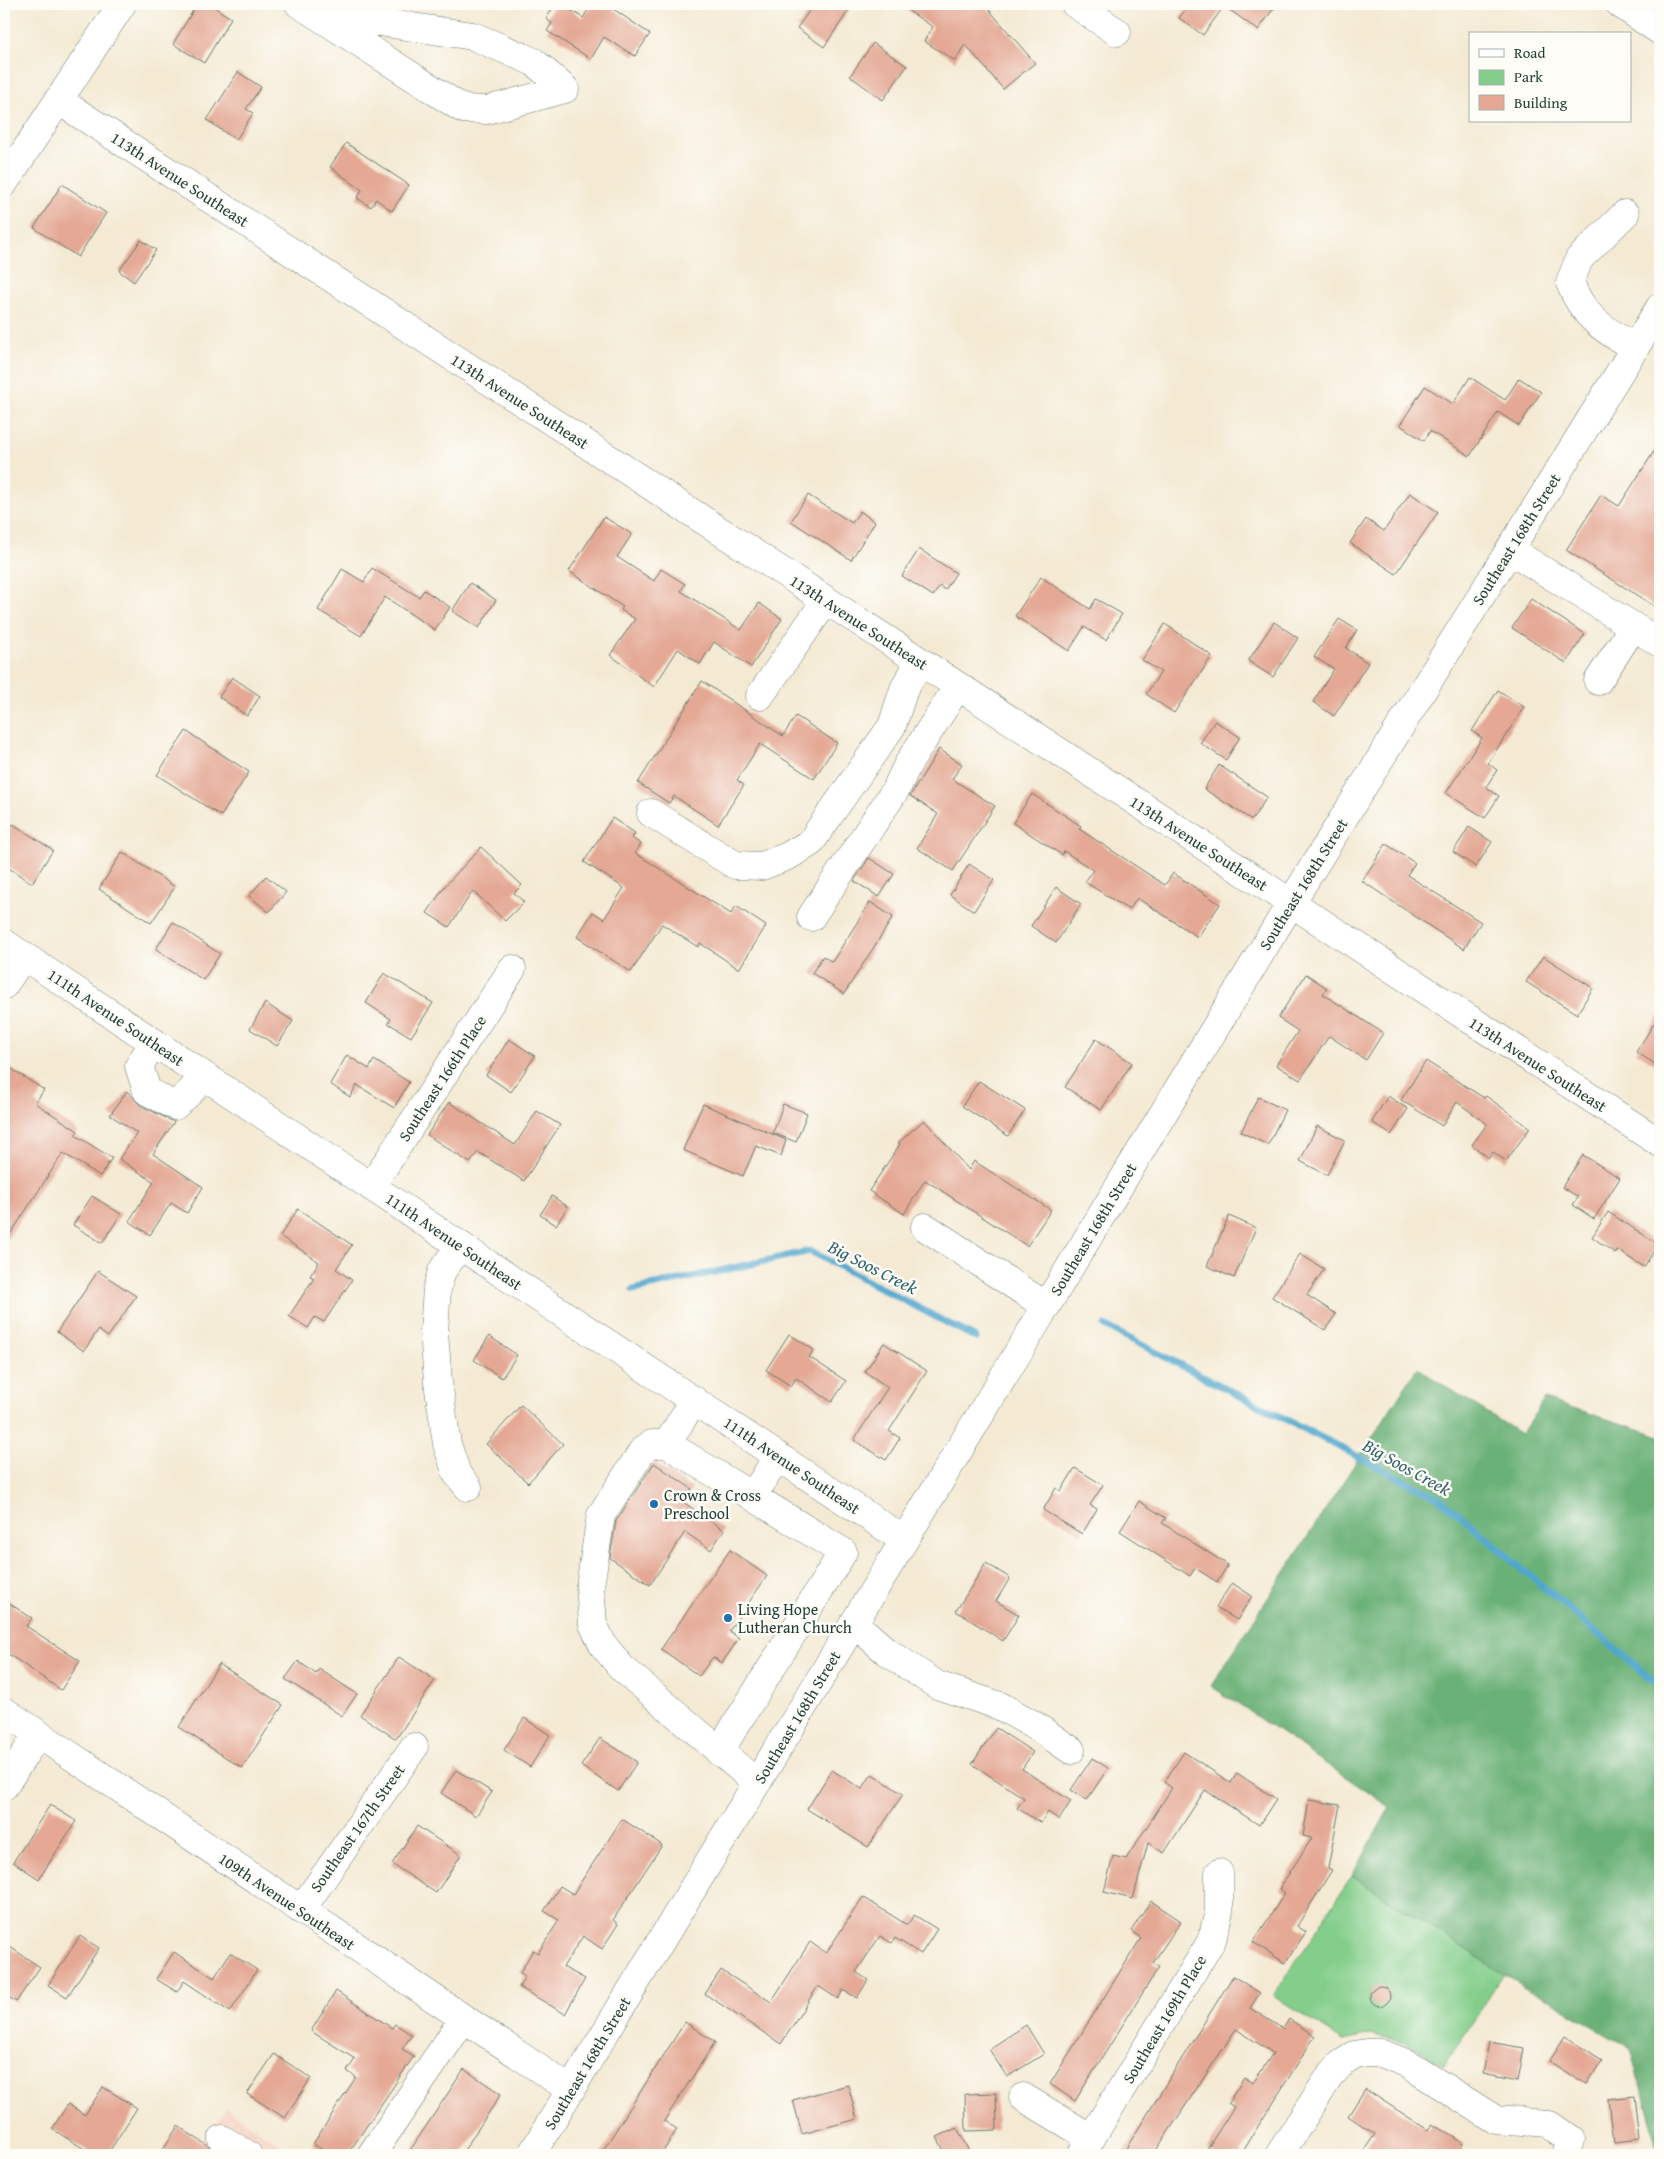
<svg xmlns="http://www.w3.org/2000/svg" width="1664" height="2159" font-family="'Gentium Book Plus',serif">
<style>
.built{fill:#f5d2c2}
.green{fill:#84ce8b;stroke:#528660}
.forest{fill:#6bb177;stroke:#457756}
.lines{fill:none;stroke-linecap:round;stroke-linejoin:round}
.stream{stroke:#50a6cd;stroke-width:7}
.building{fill:#e4a894}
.minor-casing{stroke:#6a7a6c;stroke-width:29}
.minor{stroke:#fff;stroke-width:28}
.poi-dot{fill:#1f6fb2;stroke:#fdfcf7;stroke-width:2}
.labels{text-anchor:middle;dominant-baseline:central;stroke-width:5;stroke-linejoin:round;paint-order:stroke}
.street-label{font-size:16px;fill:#1f3d34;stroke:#fdfcf7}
.poi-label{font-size:16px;fill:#1f3d34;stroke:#fdfcf7;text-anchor:start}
.water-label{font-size:18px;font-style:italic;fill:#30626a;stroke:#fdfcf7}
</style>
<rect width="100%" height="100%" fill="#fdfcf7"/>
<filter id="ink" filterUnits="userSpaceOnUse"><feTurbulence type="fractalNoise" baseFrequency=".02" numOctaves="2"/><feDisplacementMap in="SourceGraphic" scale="10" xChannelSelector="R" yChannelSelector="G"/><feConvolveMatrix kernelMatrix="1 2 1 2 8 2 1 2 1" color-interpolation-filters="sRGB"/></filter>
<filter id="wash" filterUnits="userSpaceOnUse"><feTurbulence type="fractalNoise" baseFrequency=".0096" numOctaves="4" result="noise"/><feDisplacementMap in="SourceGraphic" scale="20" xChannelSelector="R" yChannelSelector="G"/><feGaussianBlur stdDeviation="1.12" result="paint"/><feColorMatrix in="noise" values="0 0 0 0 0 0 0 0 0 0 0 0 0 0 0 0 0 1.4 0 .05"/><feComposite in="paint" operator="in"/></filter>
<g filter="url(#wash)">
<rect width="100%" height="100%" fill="#f4ead4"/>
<!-- built -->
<path class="built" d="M 226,2108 L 296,2155 L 194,2155 Z"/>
<!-- green -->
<path class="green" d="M 1352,1876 L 1504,1974 L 1444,2066 L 1407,2042 L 1371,2035 L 1343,2041 L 1274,1996 Z"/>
<!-- forest -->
<path class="forest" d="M 1417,1368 L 1521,1434 L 1545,1399 L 1660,1436 L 1660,2155 L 1631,2048 L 1504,1974 L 1352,1876 L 1390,1807 L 1211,1686 Z"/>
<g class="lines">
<!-- stream -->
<path class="stream" d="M 633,1290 L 810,1251 L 976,1338
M 1105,1326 L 1442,1500 L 1660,1687"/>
</g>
<g id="blocks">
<!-- building -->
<path class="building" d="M 197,4 L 209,4 L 231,18 L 204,63 L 173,44 Z
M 555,4 L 562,4 L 583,18 L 592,4 L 606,4 L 650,34 L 635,56 L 604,37 L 591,59 L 547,31 L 552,23 L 546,19 Z
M 814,4 L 853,4 L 824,47 L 797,28 Z
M 898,4 L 984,4 L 1035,63 L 1003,89 L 965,44 L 955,61 L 924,41 L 933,27 Z
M 1190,4 L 1277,4 L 1258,30 L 1224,6 L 1203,35 L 1179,18 Z
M 873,43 L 907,66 L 883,100 L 850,76 Z
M 238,72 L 261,87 L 246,109 L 253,113 L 236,140 L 207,120 Z
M 346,143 L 409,185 L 392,211 L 376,199 L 371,207 L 357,198 L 362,190 L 330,167 Z
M 62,184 L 106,213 L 78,257 L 34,228 Z
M 141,240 L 156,250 L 134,282 L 119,271 Z
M 1470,377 L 1505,400 L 1519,378 L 1541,392 L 1519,426 L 1498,412 L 1470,456 L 1430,431 L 1424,441 L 1400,425 L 1425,386 L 1453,404 Z
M 1660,442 L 1660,610 L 1566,550 L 1601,495 L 1619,506 Z
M 1410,493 L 1438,512 L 1396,574 L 1350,543 L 1366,519 L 1384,531 Z
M 808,495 L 852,523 L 860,511 L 875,522 L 851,560 L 791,521 Z
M 604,517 L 632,534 L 617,557 L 654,581 L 661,569 L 685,584 L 681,591 L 741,630 L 759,603 L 782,619 L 751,667 L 714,642 L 700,664 L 678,649 L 654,687 L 610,655 L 635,619 L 621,610 L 623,607 L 569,571 Z
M 919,549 L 956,573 L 945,590 L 940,586 L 933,596 L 902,576 Z
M 372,568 L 419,597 L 424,590 L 450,607 L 435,630 L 385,597 L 361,636 L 318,610 L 342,569 L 364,582 Z
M 1041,577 L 1090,609 L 1096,599 L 1122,614 L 1106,640 L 1084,627 L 1069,651 L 1015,616 Z
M 470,583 L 496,600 L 479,628 L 452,611 Z
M 1531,599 L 1585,634 L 1566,663 L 1512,628 Z
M 1339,619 L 1357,630 L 1346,648 L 1368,663 L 1334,716 L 1313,702 L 1334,669 L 1314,657 Z
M 1274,622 L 1298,638 L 1273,677 L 1248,661 Z
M 1165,624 L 1212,656 L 1174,713 L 1146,694 L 1161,672 L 1142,660 Z
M 232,677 L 260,696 L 247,716 L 219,697 Z
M 702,681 L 783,736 L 796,716 L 837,743 L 814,779 L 760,744 L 737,780 L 744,785 L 718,825 L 674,796 L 669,803 L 638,783 Z
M 1498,690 L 1524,707 L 1488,763 L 1497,770 L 1486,787 L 1499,796 L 1485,818 L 1446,793 L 1482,738 L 1472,731 Z
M 1215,721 L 1240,737 L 1226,760 L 1200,743 Z
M 186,731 L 249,772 L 221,816 L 157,775 Z
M 939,749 L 962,764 L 952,779 L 995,806 L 953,871 L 917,848 L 938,814 L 910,796 Z
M 1219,765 L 1267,797 L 1252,820 L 1204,789 Z
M 1032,794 L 1081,826 L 1079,829 L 1165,885 L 1173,873 L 1220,904 L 1198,937 L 1137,898 L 1129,910 L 1085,882 L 1093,870 L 1064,851 L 1062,855 L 1013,823 Z
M 612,818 L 635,833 L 632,838 L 641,844 L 635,853 L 731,914 L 736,906 L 766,926 L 739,969 L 700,943 L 698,947 L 662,924 L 631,972 L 577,937 L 593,912 L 604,919 L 624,888 L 584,862 Z
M 13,824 L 53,850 L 32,883 L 4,865 L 4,839 Z
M 1469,827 L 1492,842 L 1476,867 L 1453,852 Z
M 1386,844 L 1415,863 L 1407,875 L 1481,922 L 1464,949 L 1362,881 Z
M 481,847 L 522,885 L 514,893 L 524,902 L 505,921 L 473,891 L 449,927 L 427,913 L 445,886 Z
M 122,852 L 175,887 L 151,923 L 99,889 Z
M 869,858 L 894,874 L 879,897 L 854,881 Z
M 969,864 L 994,880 L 974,911 L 950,895 Z
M 266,876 L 286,892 L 269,912 L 249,896 Z
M 1056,887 L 1081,904 L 1056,943 L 1031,926 Z
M 870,902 L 893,917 L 844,994 L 812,973 L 823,956 L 832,962 Z
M 173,922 L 220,954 L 203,980 L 156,949 Z
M 1543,956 L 1593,988 L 1577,1014 L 1526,982 Z
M 384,973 L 433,1003 L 411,1037 L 388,1023 L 391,1019 L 366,1003 Z
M 1306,974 L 1327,988 L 1323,994 L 1383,1033 L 1366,1060 L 1329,1036 L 1300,1080 L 1276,1065 L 1298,1031 L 1278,1018 Z
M 265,1003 L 293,1021 L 277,1046 L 250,1029 Z
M 1660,1014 L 1660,1067 L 1636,1052 Z
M 509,1039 L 535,1056 L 511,1092 L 486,1075 Z
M 1096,1039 L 1132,1063 L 1101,1110 L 1065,1087 Z
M 347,1055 L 369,1069 L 374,1060 L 409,1082 L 394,1108 L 357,1085 L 350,1097 L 330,1084 Z
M 1426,1061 L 1484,1098 L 1486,1096 L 1530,1128 L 1506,1161 L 1493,1152 L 1489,1158 L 1472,1145 L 1487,1124 L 1457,1102 L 1442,1126 L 1401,1100 Z
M 4,1064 L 44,1090 L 35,1103 L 78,1131 L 75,1135 L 112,1158 L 100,1176 L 63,1153 L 4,1244 Z
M 979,1081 L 1025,1110 L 1008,1136 L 962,1106 Z
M 127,1091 L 140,1105 L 174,1122 L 153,1154 L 203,1187 L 187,1213 L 171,1203 L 150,1235 L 129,1221 L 154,1182 L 119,1159 L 137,1133 L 110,1115 Z
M 1388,1096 L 1408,1109 L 1391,1135 L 1372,1122 Z
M 1258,1097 L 1285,1110 L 1268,1145 L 1241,1132 Z
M 449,1102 L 515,1145 L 537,1111 L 560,1125 L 524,1181 L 478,1152 L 470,1163 L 427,1135 Z
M 703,1104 L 786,1140 L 781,1156 L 756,1146 L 743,1176 L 683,1150 Z
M 783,1104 L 807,1113 L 796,1142 L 773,1133 Z
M 924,1120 L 969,1170 L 974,1161 L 1051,1210 L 1027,1246 L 925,1180 L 904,1214 L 869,1191 L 900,1144 L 898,1143 Z
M 1317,1126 L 1345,1140 L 1327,1175 L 1300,1161 Z
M 1583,1155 L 1620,1178 L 1594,1219 L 1573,1205 L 1578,1197 L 1562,1187 Z
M 92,1196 L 121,1214 L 102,1243 L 73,1225 Z
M 552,1196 L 568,1207 L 556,1225 L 540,1215 Z
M 298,1209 L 352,1245 L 336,1269 L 352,1280 L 324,1322 L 315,1317 L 308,1328 L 289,1316 L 314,1278 L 310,1276 L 319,1262 L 280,1236 Z
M 1608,1212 L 1658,1244 L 1644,1267 L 1617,1250 L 1615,1253 L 1592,1237 Z
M 1229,1216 L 1256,1228 L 1234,1278 L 1207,1266 Z
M 1300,1254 L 1324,1269 L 1307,1295 L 1336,1314 L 1325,1330 L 1272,1297 Z
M 98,1271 L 136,1296 L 108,1337 L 98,1330 L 84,1351 L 57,1332 Z
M 789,1334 L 814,1350 L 809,1357 L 846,1381 L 832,1402 L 796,1378 L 791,1386 L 766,1370 Z
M 489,1336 L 517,1355 L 502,1378 L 474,1360 Z
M 884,1343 L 927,1371 L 889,1431 L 900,1438 L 886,1460 L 854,1440 L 888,1387 L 865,1372 Z
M 521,1405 L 563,1444 L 528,1483 L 486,1444 Z
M 654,1463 L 692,1489 L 683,1502 L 724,1530 L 711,1550 L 685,1532 L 650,1585 L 610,1558 L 616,1521 Z
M 1075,1468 L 1103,1485 L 1090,1505 L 1097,1509 L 1082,1534 L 1043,1510 L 1056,1488 L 1061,1491 Z
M 1139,1501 L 1166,1518 L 1162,1523 L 1228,1565 L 1217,1582 L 1195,1568 L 1190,1576 L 1120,1531 Z
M 730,1550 L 767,1576 L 729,1631 L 739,1638 L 722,1663 L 713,1657 L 699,1676 L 661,1649 Z
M 986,1563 L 1010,1578 L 996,1601 L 1019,1615 L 1003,1641 L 956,1611 Z
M 1232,1583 L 1252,1596 L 1237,1620 L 1216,1607 Z
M 4,1600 L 32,1618 L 26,1626 L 80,1661 L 61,1690 L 4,1651 Z
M 399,1657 L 435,1680 L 396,1739 L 360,1715 Z
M 298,1661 L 316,1674 L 319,1669 L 357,1694 L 342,1716 L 285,1679 Z
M 219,1664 L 283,1705 L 242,1768 L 179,1727 Z
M 524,1718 L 550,1735 L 530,1767 L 504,1750 Z
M 996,1728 L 1033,1752 L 1022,1769 L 1071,1801 L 1059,1820 L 1048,1812 L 1041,1823 L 1017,1808 L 1024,1798 L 972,1764 Z
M 600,1738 L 637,1762 L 618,1791 L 581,1766 Z
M 1184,1752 L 1231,1783 L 1237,1773 L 1276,1799 L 1259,1825 L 1205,1790 L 1164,1853 L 1148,1843 L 1133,1899 L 1104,1892 L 1113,1856 L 1126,1859 L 1172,1788 L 1164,1782 Z
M 1092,1758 L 1108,1768 L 1087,1800 L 1071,1790 Z
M 456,1770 L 492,1792 L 476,1816 L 441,1793 Z
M 832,1770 L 862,1789 L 872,1774 L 903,1794 L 868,1847 L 807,1809 Z
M 1309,1800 L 1340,1805 L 1328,1868 L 1332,1870 L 1297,1926 L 1306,1932 L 1285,1963 L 1253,1942 L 1285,1893 L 1279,1889 L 1312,1838 L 1303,1836 Z
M 50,1805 L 76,1821 L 39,1879 L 13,1862 Z
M 622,1819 L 662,1845 L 613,1920 L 618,1924 L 602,1949 L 583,1936 L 563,1967 L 585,1979 L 565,2014 L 519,1987 L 525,1976 L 520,1973 L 533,1950 L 538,1953 L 559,1920 L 544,1911 L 560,1886 L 573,1894 Z
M 417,1826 L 461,1855 L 436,1893 L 392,1864 Z
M 863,1897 L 907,1925 L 914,1915 L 937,1929 L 921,1954 L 895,1938 L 892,1943 L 880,1936 L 856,1972 L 868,1980 L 857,1998 L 843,1990 L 838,1999 L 818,1986 L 781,2044 L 705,1994 L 721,1970 L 771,2002 L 810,1942 L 826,1953 Z
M 1151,1901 L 1181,1921 L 1153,1963 L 1159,1967 L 1075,2101 L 1050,2084 L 1141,1938 L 1131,1931 Z
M 80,1936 L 99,1948 L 67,1997 L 48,1985 Z
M 4,1943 L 40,1967 L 16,2002 L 4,1994 Z
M 174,1952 L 214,1978 L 230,1953 L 257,1970 L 230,2012 L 184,1981 L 177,1992 L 156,1979 Z
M 1233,1976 L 1260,1993 L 1250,2008 L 1283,2029 L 1289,2019 L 1315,2036 L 1240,2155 L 1217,2155 L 1207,2149 L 1234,2107 L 1228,2103 L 1244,2078 L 1253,2083 L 1273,2053 L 1236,2029 L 1153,2155 L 1122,2155 Z
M1370 1996a10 10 0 1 1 20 0a10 10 0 1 1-20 0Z
M 336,1991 L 392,2028 L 395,2024 L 412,2035 L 402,2049 L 414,2056 L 347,2155 L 331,2155 L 313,2144 L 356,2077 L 347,2071 L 355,2059 L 311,2031 Z
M 685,2022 L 715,2042 L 664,2121 L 677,2129 L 661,2155 L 600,2155 Z
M 1026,2025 L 1044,2054 L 1007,2077 L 989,2049 Z
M 1565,2036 L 1602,2060 L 1586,2085 L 1549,2061 Z
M 1489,2042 L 1524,2048 L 1518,2081 L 1483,2074 Z
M 274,2054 L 311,2078 L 285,2118 L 247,2094 Z
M 464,2069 L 501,2094 L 461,2155 L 407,2155 Z
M 848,2085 L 857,2119 L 802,2134 L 793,2100 Z
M 103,2087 L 137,2108 L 107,2155 L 94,2155 L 52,2129 L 68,2104 L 85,2115 Z
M 1365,2089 L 1428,2130 L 1432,2124 L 1464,2144 L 1457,2155 L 1361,2155 L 1375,2134 L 1348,2116 Z
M 996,2093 L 997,2130 L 966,2131 L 965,2094 Z
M 1635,2096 L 1640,2139 L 1614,2142 L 1609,2099 Z
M 178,2126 L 208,2146 L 219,2155 L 173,2155 L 163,2149 Z
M 957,2128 L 971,2155 L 946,2155 L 937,2137 Z"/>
</g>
</g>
<g filter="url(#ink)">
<use href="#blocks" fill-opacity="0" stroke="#6a7a6c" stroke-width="1"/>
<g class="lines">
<!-- minor casing -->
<g class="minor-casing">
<path id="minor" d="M 299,4 L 312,12 L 463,109 L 487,110 L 565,89 L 534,62 L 473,36 L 312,12
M 1075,4 L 1117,32
M 1620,4 L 1660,31
M 58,100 L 1660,1143
M 4,183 L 122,4
M 1625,214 L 1579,259 L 1570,283 C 1584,318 1603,329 1635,348
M 1510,550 L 1660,643
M 1598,681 L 1633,627
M 760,696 L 826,600
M 651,813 L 735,865 L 762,866 L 788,856 L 810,843 L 892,726 L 904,689 L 920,661
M 811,917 L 896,789 L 908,764 L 958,686
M 4,943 L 904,1540
M 4,985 L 23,956
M 154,1042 L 139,1066 L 147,1091 L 175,1106 L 192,1090 L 203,1075
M 371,1187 L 512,969
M 925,1227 L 1046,1306
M 460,1245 L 442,1271 L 437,1288 L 434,1332 L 438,1382 L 447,1444 L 457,1474 L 468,1487
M 694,1400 L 667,1444 L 843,1552 L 719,1752
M 667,1444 L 652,1444 L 643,1450 L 601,1515 L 590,1586 L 593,1624 L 603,1645 L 622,1668 L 757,1783
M 753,1496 L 778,1456
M 854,1623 L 886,1651 L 937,1685 L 1000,1706 L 1034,1725 L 1071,1750
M 4,1711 L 571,2090
M 4,1786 L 38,1734
M 301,1910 L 414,1747
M 1023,2097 L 1091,2138
M 222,2139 L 248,2155
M 371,2155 L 464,2018
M 531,2155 L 1291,903 L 1660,307
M 1081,2155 L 1212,1940 L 1219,1911 L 1219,1873
M 1279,2155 L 1330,2076 L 1341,2064 L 1355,2055 L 1367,2053 L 1380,2053 L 1406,2063 L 1496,2120 L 1548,2124 L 1571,2140 L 1566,2155"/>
</g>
<!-- minor -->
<use href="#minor" class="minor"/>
</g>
</g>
<!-- markers -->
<g class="poi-dot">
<circle cx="654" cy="1504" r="5"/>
<circle cx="728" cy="1618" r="5"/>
</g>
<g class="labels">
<!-- street labels -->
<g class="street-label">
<text transform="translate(180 179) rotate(33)">113th Avenue Southeast</text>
<text transform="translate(520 401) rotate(33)">113th Avenue Southeast</text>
<text transform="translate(1516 539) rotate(-58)">Southeast 168th Street</text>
<text transform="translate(859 622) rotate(33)">113th Avenue Southeast</text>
<text transform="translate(1199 843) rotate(33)">113th Avenue Southeast</text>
<text transform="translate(1303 884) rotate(-58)">Southeast 168th Street</text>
<text transform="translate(116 1017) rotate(34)">111th Avenue Southeast</text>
<text transform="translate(1538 1064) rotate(33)">113th Avenue Southeast</text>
<text transform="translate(442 1078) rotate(-57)">Southeast 166th Place</text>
<text transform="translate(1093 1229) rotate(-59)">Southeast 168th Street</text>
<text transform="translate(454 1241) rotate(34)">111th Avenue Southeast</text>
<text transform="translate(792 1465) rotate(34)">111th Avenue Southeast</text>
<text transform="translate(797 1717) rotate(-59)">Southeast 168th Street</text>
<text transform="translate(357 1828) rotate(-55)">Southeast 167th Street</text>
<text transform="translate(287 1901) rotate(34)">109th Avenue Southeast</text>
<text transform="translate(1164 2019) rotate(-59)">Southeast 169th Place</text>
<text transform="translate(587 2063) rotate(-59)">Southeast 168th Street</text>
</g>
<!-- poi labels -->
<g class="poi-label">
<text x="664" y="1495">Crown &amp; Cross<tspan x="664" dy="18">Preschool</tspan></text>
<text x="738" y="1609">Living Hope<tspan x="738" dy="18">Lutheran Church</tspan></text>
</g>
<!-- water labels -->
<g class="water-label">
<text transform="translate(873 1267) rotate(27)">Big Soos Creek</text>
<text transform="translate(1407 1467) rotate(29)">Big Soos Creek</text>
</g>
</g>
<!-- margin -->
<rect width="1664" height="2159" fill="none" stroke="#fdfcf7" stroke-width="20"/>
<!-- legend -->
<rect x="1469" y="32" width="162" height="90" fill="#fdfcf7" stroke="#a4b0a9"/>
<rect x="1479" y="49" width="25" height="8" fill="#ffffff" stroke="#a4b0a9"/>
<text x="1514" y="58" font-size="15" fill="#1f3d34">Road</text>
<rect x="1479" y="70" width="25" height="15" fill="#84ce8b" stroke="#a4b0a9"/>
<text x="1514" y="82" font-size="15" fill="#1f3d34">Park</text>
<rect x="1479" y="95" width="25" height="15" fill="#e4a894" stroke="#a4b0a9"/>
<text x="1514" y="108" font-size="15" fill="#1f3d34">Building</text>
</svg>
